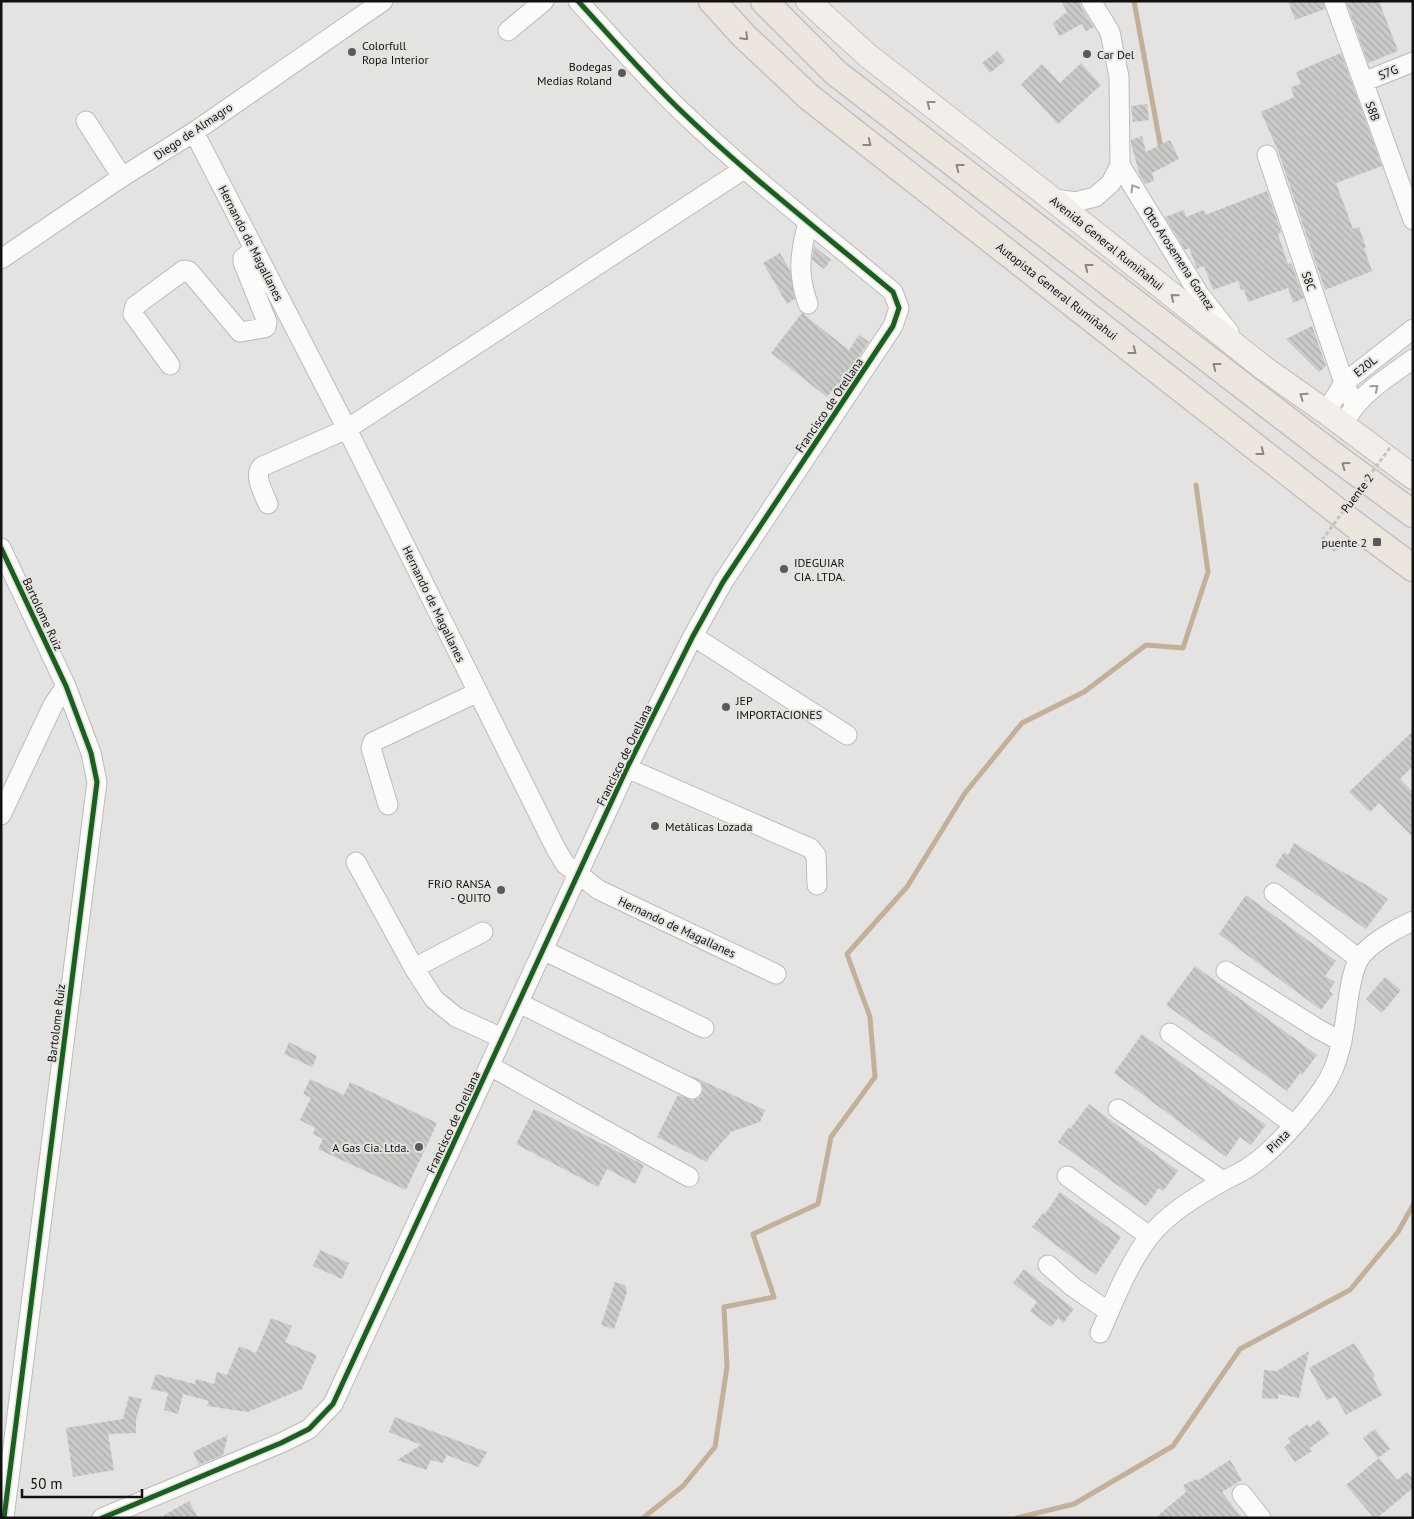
<svg xmlns="http://www.w3.org/2000/svg" width="1414" height="1519" font-family="'PT Sans',sans-serif">
<style>
.lines{fill:none;stroke-linecap:round;stroke-linejoin:round}
.stream{stroke:#c2b09a;stroke-width:5}
.building{fill:url(#building-back-hatch)}
.minor-casing{stroke:#bcbbba;stroke-width:21}
.major-casing{stroke:#c2c0c0;stroke-width:26}
.highway-casing{stroke:#c2c0c0;stroke-width:29}
.path{stroke:#c2c2c1;stroke-width:3;stroke-dasharray:4 2.5;stroke-linecap:butt}
.minor{stroke:#fbfbfa;stroke-width:19}
.major{stroke:#f2eeea;stroke-width:24}
.highway{stroke:#ede6de;stroke-width:26}
.path-bridge{stroke:#c2c2c1;stroke-width:3;stroke-dasharray:4 2.5;stroke-linecap:butt}
.cycleway-casing{stroke:#e5e3e0;stroke-width:8}
.cycleway{stroke:#1b5e20;stroke-width:5}
.oneway{stroke:#8a8681}
.oneway2{stroke:#8d8b88}
.oneway3{stroke:#9e9d9c}
.poi-dot{fill:#5c5a59;stroke:#e5e3e0;stroke-width:2}
.labels{text-anchor:middle;dominant-baseline:central;stroke-width:4;stroke-linejoin:round;paint-order:stroke}
.poi-label{font-size:12px;fill:#121110;stroke:#e5e3e0;text-anchor:start}
.street-label{font-size:12px;fill:#121110;stroke:#e5e3e0}
</style>
<defs>
<pattern id="building-back-hatch" width="6" height="6" patternUnits="userSpaceOnUse" patternTransform="scale(1.25)"><rect width="6" height="6" fill="#cbcac9"/><path d="M-1 5l2 2M0 0l6 6M5-1l2 2" fill="none" stroke="#adacac"/></pattern>
</defs>
<rect width="100%" height="100%" fill="#e4e3e1"/>
<g class="lines">
<!-- stream -->
<path class="stream" d="M 1134,1 L 1161,149
M 643,1518 L 683,1486 L 715,1447 L 727,1367 L 724,1307 L 774,1297 L 753,1234 L 818,1204 L 831,1137 L 875,1077 L 870,1017 L 847,954 L 907,887 L 965,793 L 1022,723 L 1084,692 L 1146,645 L 1183,648 L 1208,572 L 1196,485
M 1017,1518 L 1074,1504 L 1173,1446 L 1240,1349 L 1350,1290 L 1398,1232 L 1413,1205"/>
</g>
<!-- building -->
<path class="building" d="M 1061,1 L 1080,1 L 1081,7 L 1094,27 L 1086,31 L 1082,24 L 1059,36 L 1053,23 L 1067,12 Z
M 1288,1 L 1323,1 L 1325,9 L 1295,20 Z
M 1346,1 L 1379,1 L 1398,51 L 1368,63 Z
M 997,51 L 1005,61 L 990,73 L 982,63 Z
M 1341,53 L 1382,166 L 1336,183 L 1353,229 L 1359,227 L 1366,247 L 1364,248 L 1372,271 L 1325,290 L 1278,151 L 1261,112 L 1294,97 L 1291,87 L 1301,84 L 1296,72 Z
M 1081,63 L 1101,85 L 1058,124 L 1021,84 L 1042,64 L 1060,83 Z
M 1147,104 L 1149,120 L 1133,122 L 1131,106 Z
M 1142,136 L 1146,152 L 1170,140 L 1179,159 L 1152,173 L 1154,181 L 1145,184 L 1140,176 L 1131,143 L 1131,140 Z
M 1267,191 L 1281,232 L 1278,234 L 1288,264 L 1291,263 L 1304,298 L 1293,303 L 1288,288 L 1248,302 L 1244,289 L 1241,290 L 1238,281 L 1213,290 L 1204,266 L 1197,269 L 1189,248 L 1185,250 L 1165,217 L 1184,210 L 1186,217 L 1204,210 L 1205,215 Z
M 814,246 L 831,260 L 824,269 L 812,260 Z
M 780,253 L 790,270 L 795,299 L 787,304 L 763,263 Z
M 802,313 L 849,350 L 859,335 L 869,342 L 838,386 L 837,384 L 827,397 L 771,353 Z
M 1312,326 L 1326,366 L 1319,372 L 1286,339 Z
M 1413,731 L 1413,766 L 1400,779 L 1413,792 L 1413,837 L 1379,803 L 1370,812 L 1349,792 Z
M 1294,843 L 1337,869 L 1365,884 L 1388,899 L 1366,929 L 1275,866 L 1284,852 L 1288,855 Z
M 1246,895 L 1336,961 L 1325,976 L 1335,982 L 1329,991 L 1333,994 L 1321,1010 L 1219,934 Z
M 1195,966 L 1317,1055 L 1302,1075 L 1300,1073 L 1287,1091 L 1166,1005 Z
M 1385,977 L 1401,990 L 1382,1013 L 1366,999 Z
M 1142,1034 L 1266,1125 L 1251,1145 L 1240,1137 L 1226,1157 L 1114,1073 Z
M 289,1042 L 317,1056 L 312,1067 L 284,1054 Z
M 688,1074 L 765,1110 L 760,1122 L 731,1132 L 709,1157 L 707,1162 L 657,1137 L 678,1095 L 692,1100 L 699,1098 L 702,1094 L 703,1088 L 701,1082 Z
M 310,1079 L 344,1095 L 350,1082 L 437,1123 L 406,1190 L 318,1149 L 323,1139 L 313,1134 L 315,1128 L 300,1120 L 311,1098 L 303,1094 Z
M 1089,1104 L 1178,1171 L 1163,1191 L 1159,1188 L 1146,1206 L 1058,1142 L 1068,1128 L 1070,1129 Z
M 534,1109 L 644,1165 L 635,1184 L 607,1169 L 598,1187 L 516,1144 Z
M 1060,1192 L 1121,1237 L 1096,1275 L 1032,1227 L 1043,1213 L 1045,1214 Z
M 320,1250 L 349,1263 L 342,1279 L 313,1266 Z
M 1024,1269 L 1074,1309 L 1063,1323 L 1058,1318 L 1051,1327 L 1030,1311 L 1037,1302 L 1013,1283 Z
M 615,1282 L 625,1285 L 627,1292 L 614,1329 L 601,1325 Z
M 271,1318 L 292,1326 L 285,1342 L 317,1355 L 302,1389 L 248,1412 L 207,1406 L 209,1401 L 183,1394 L 178,1414 L 164,1410 L 168,1393 L 151,1389 L 156,1374 L 195,1384 L 196,1379 L 214,1384 L 217,1372 L 227,1375 L 239,1346 L 256,1353 Z
M 1354,1343 L 1375,1376 L 1373,1378 L 1382,1395 L 1346,1415 L 1335,1396 L 1327,1400 L 1309,1368 Z
M 1309,1351 L 1299,1398 L 1278,1394 L 1278,1399 L 1262,1398 L 1264,1370 L 1277,1371 Z
M 129,1396 L 142,1399 L 136,1419 L 136,1433 L 108,1434 L 114,1470 L 73,1477 L 66,1428 L 123,1419 Z
M 395,1417 L 487,1452 L 478,1467 L 447,1455 L 443,1463 L 431,1460 L 426,1470 L 397,1460 L 421,1445 L 389,1432 Z
M 1319,1420 L 1329,1434 L 1310,1448 L 1312,1451 L 1295,1462 L 1284,1447 L 1291,1442 L 1288,1438 L 1308,1424 L 1309,1427 Z
M 1375,1429 L 1390,1449 L 1378,1458 L 1363,1438 Z
M 228,1435 L 223,1455 L 199,1465 L 193,1452 Z
M 1379,1458 L 1397,1480 L 1407,1472 L 1413,1479 L 1413,1488 L 1377,1518 L 1374,1518 L 1346,1485 Z
M 1230,1460 L 1242,1480 L 1222,1492 L 1242,1518 L 1155,1518 L 1186,1492 L 1183,1485 L 1197,1479 L 1197,1481 Z
M 189,1501 L 198,1518 L 159,1518 Z"/>
<g class="lines">
<!-- minor casing -->
<g class="minor-casing">
<path id="minor" d="M 1334,1 L 1413,220
M 508,31 L 544,1
M 1363,82 L 1413,62
M 86,121 L 122,177
M 194,132 L 347,429 L 555,847 L 565,864 L 599,890 L 776,974
M 1267,155 L 1344,383 L 1355,406
M 1120,165 L 1199,294 L 1229,332
M 1051,196 L 1055,199 L 1075,202 L 1095,197 L 1111,183 L 1120,165 L 1119,77 L 1110,32 L 1091,1
M 1,259 L 122,177 L 194,132 L 383,1
M 808,304 C 797,273 800,253 808,222
M 170,365 L 133,314 L 135,306 L 184,270 L 189,271 L 240,332 L 264,328 L 266,327 L 267,322 L 243,262 L 243,258 L 254,250
M 1326,412 L 1344,383 L 1413,329
M 1349,415 C 1364,391 1391,375 1413,359
M 268,504 C 264,494 252,473 263,466 L 347,429 L 744,169
M 1,548 L 66,686 L 91,753 L 97,782 L 4,1518
M 693,636 L 847,735
M 627,768 L 810,848 L 816,855 L 817,885
M 388,805 L 371,748 L 373,742 L 478,692
M 1,815 L 53,705 L 66,686
M 356,862 L 414,968 L 434,999 L 456,1017 L 502,1038
M 1274,893 L 1359,959
M 543,950 L 704,1028
M 414,968 L 483,932
M 1226,971 L 1318,1029 L 1342,1042
M 519,1003 L 692,1089
M 1170,1033 L 1294,1125
M 490,1066 L 689,1177
M 1118,1109 L 1223,1181
M 1067,1176 L 1149,1236
M 1048,1265 L 1073,1287 L 1109,1312
M 1100,1333 C 1113,1303 1129,1262 1150,1236 C 1169,1212 1199,1195 1225,1180 C 1233,1176 1242,1172 1249,1167 C 1275,1150 1306,1113 1324,1087 C 1341,1061 1344,1031 1348,1001 C 1350,987 1352,973 1358,961 C 1366,945 1397,928 1413,921
M 1242,1494 L 1261,1518
M 102,1518 L 281,1443 L 309,1429 L 333,1404 L 627,768 L 693,636 L 723,582 L 893,326 L 899,308 L 893,292 C 820,231 745,173 677,107 C 642,73 611,37 578,1"/>
</g>
<!-- major casing -->
<g class="major-casing">
<path id="major" d="M 808,1 L 867,55 L 1038,188 L 1265,369 L 1326,412 L 1413,477"/>
</g>
<!-- highway casing -->
<g class="highway-casing">
<path id="highway" d="M 712,1 L 744,36 L 809,97 L 1355,525 L 1413,568
M 764,1 L 836,73 L 1329,452 L 1413,514"/>
</g>
<!-- path -->
<path class="path" d="M 1322,540 L 1336,551 L 1342,541"/>
<!-- minor -->
<use href="#minor" class="minor"/>
<!-- major -->
<use href="#major" class="major"/>
<!-- highway -->
<use href="#highway" class="highway"/>
<!-- path-bridge -->
<path class="path-bridge" d="M 1322,540 L 1392,445"/>
<!-- cycleway casing -->
<g class="cycleway-casing">
<path id="cycleway" d="M 1,548 L 66,686 L 91,753 L 97,782 L 4,1518
M 102,1518 L 281,1443 L 309,1429 L 333,1404 L 627,768 L 693,636 L 723,582 L 893,326 L 899,308 L 893,292 C 820,231 745,173 677,107 C 642,73 611,37 578,1"/>
</g>
<!-- cycleway -->
<use href="#cycleway" class="cycleway"/>
</g>
<!-- one-way arrows -->
<defs><path id="oneway-chevron" d="M-2-3.5L2.5 0L-2 3.5" fill="none" stroke-width="1.6" stroke-linecap="round" stroke-linejoin="round" transform="scale(1.25)"/></defs>
<g class="oneway">
<use href="#oneway-chevron" transform="translate(745 37) rotate(45)"/>
<use href="#oneway-chevron" transform="translate(868 143) rotate(38)"/>
<use href="#oneway-chevron" transform="translate(959 167) rotate(-142)"/>
<use href="#oneway-chevron" transform="translate(1088 267) rotate(-142)"/>
<use href="#oneway-chevron" transform="translate(1133 351) rotate(38)"/>
<use href="#oneway-chevron" transform="translate(1216 366) rotate(-142)"/>
<use href="#oneway-chevron" transform="translate(1261 452) rotate(38)"/>
<use href="#oneway-chevron" transform="translate(1345 465) rotate(-144)"/>
</g>
<g class="oneway2">
<use href="#oneway-chevron" transform="translate(930 104) rotate(-142)"/>
<use href="#oneway-chevron" transform="translate(1174 297) rotate(-141)"/>
<use href="#oneway-chevron" transform="translate(1303 396) rotate(-146)"/>
</g>
<g class="oneway3">
<use href="#oneway-chevron" transform="translate(1134 188) rotate(-121)"/>
<use href="#oneway-chevron" transform="translate(1375 388) rotate(-39)"/>
</g>
<!-- markers -->
<g class="poi-dot">
<circle cx="352" cy="52" r="5"/>
<circle cx="1087" cy="54" r="5"/>
<circle cx="622" cy="73" r="5"/>
<rect x="1372" y="537" width="10" height="10" rx="2.5"/>
<circle cx="784" cy="569" r="5"/>
<circle cx="726" cy="707" r="5"/>
<circle cx="655" cy="826" r="5"/>
<circle cx="501" cy="890" r="5"/>
<circle cx="419" cy="1147" r="5"/>
</g>
<g class="labels">
<!-- poi labels -->
<g class="poi-label">
<text x="362" y="45">Colorfull<tspan x="362" dy="14">Ropa Interior</tspan></text>
<text x="1097" y="54">Car Del</text>
<text x="612" y="66" text-anchor="end">Bodegas<tspan x="612" dy="14">Medias Roland</tspan></text>
<text x="1367" y="542" text-anchor="end">puente 2</text>
<text x="794" y="562">IDEGUIAR<tspan x="794" dy="14">CIA. LTDA.</tspan></text>
<text x="736" y="700">JEP<tspan x="736" dy="14">IMPORTACIONES</tspan></text>
<text x="665" y="826">Metálicas Lozada</text>
<text x="491" y="883" text-anchor="end">FRíO RANSA<tspan x="491" dy="14">- QUITO</tspan></text>
<text x="409" y="1147" text-anchor="end">A Gas Cia. Ltda.</text>
</g>
<!-- street labels -->
<g class="street-label">
<text transform="translate(1388 72) rotate(-22)">S7G</text>
<text transform="translate(1373 111) rotate(70)">S8B</text>
<text transform="translate(193 131) rotate(-34)">Diego de Almagro</text>
<text transform="translate(251 243) rotate(63)">Hernando de Magallanes</text>
<text transform="translate(1107 243) rotate(39)">Avenida General Rumiñahui</text>
<text transform="translate(1179 258) rotate(57)">Otto Arosemena Gomez</text>
<text transform="translate(1309 281) rotate(71)">S8C</text>
<text transform="translate(1057 291) rotate(38)">Autopista General Rumiñahui</text>
<text transform="translate(1365 366) rotate(-38)">E20L</text>
<text transform="translate(829 405) rotate(-56)">Francisco de Orellana</text>
<text transform="translate(1357 493) rotate(-53)">Puente 2</text>
<text transform="translate(434 604) rotate(64)">Hernando de Magallanes</text>
<text transform="translate(43 614) rotate(65)">Bartolome Ruiz</text>
<text transform="translate(624 755) rotate(-64)">Francisco de Orellana</text>
<text transform="translate(677 927) rotate(25)">Hernando de Magallanes</text>
<text transform="translate(56 1023) rotate(-83)">Bartolome Ruiz</text>
<text transform="translate(453 1122) rotate(-65)">Francisco de Orellana</text>
<text transform="translate(1278 1141) rotate(-45)">Pinta</text>
</g>
</g>
<!-- border -->
<rect width="1414" height="1519" fill="none" stroke="#121110" stroke-width="5"/>
<!-- scale -->
<path d="M22 1489v8h120v-8" fill="none" stroke="#121110" stroke-width="2.5"/>
<text x="30" y="1489" font-size="15" fill="#121110" stroke="#e5e3e0" stroke-width="4" paint-order="stroke">50 m</text>
</svg>
